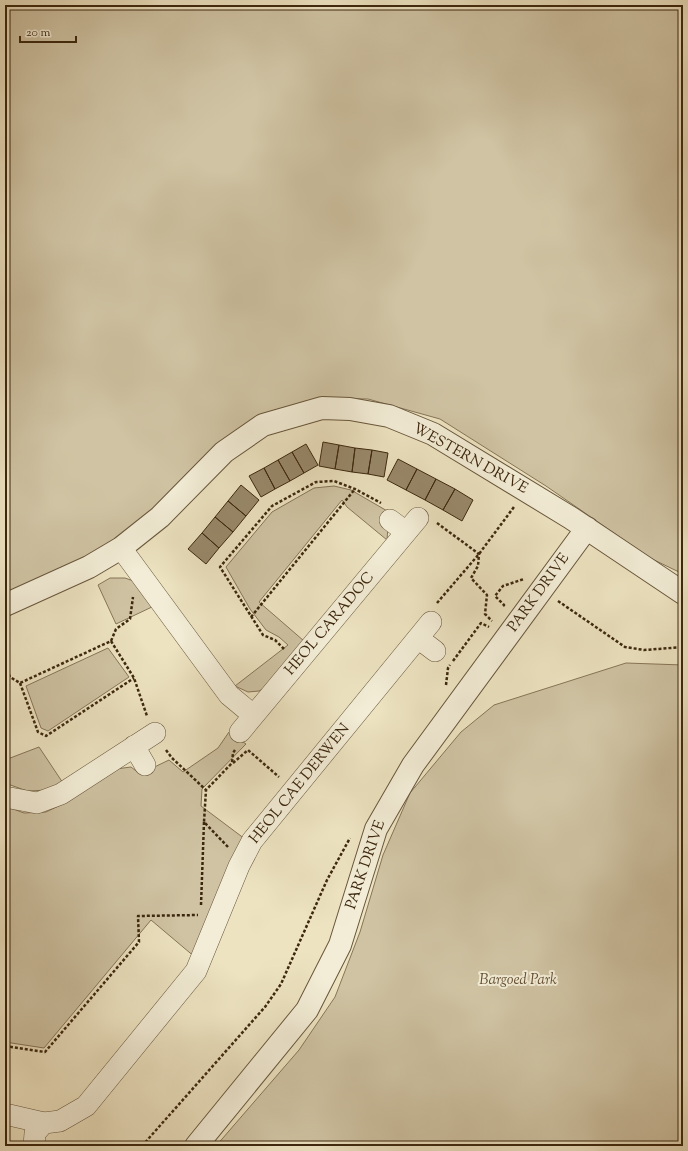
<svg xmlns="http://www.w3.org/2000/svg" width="688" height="1151" font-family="'Sorts Mill Goudy',serif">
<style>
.green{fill:#cfc3a3;stroke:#867558}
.building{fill:#98896b;stroke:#3c270e}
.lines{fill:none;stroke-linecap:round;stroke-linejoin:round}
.minor-casing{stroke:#68563b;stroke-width:22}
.tertiary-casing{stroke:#68563b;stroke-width:24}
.path{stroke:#3c270e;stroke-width:2.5;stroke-dasharray:3 2;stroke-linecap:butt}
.minor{stroke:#f3edd7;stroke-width:21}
.tertiary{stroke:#f3edd7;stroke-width:22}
.labels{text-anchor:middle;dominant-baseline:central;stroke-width:4;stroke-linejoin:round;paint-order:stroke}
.street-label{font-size:15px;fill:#3c270e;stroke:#f3edd7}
.park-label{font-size:15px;font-style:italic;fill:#614e33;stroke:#f3edd7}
</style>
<rect width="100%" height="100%" fill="#ede3c1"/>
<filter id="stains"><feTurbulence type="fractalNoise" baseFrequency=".005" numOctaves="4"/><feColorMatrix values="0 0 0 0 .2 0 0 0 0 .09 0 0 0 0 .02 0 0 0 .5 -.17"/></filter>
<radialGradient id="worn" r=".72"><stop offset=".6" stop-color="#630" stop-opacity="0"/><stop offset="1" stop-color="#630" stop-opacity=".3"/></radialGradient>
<!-- green -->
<path class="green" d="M 5,5 L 683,5 L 683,567 L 679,572 L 650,558 L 546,486 L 440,419 L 368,399 L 320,398 L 272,411 L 216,444 L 151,512 L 87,561 L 5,593 Z
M 334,486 L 351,490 L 389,512 L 387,540 L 347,507 L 342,500 L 259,602 L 304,641 L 268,686 L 259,691 L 248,692 L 235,686 L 288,645 L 279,637 L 266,630 L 250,609 L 226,567 L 272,512 L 314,488 Z
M 110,578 L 125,578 L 142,584 L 154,606 L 116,624 L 98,585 Z
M 108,648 L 129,677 L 48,731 L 41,728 L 26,686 Z
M 626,663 L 683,665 L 683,1146 L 216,1146 L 299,1050 L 335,997 L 360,932 L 383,855 L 410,793 L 461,732 L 494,705 Z
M 229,732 L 246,744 L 202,789 L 201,806 L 245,839 L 196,958 L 151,920 L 44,1048 L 5,1042 L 5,806 L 24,813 L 46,812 L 67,802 L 116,769 L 131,767 L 140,774 L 169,760 L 183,772 L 218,748 Z
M 39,747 L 63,783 L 49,790 L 27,791 L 5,783 L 5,760 Z"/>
<!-- building -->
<path class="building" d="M 323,442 L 339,445 L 335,469 L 319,466 Z
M 306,444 L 318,465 L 304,473 L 292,452 Z
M 339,445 L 355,448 L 352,472 L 335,469 Z
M 355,448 L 372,450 L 368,474 L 352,472 Z
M 372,450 L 388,453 L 384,477 L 368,474 Z
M 292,452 L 304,473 L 290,481 L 278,460 Z
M 398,459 L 417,469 L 406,490 L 387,480 Z
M 278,460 L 290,481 L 275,489 L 264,468 Z
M 264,468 L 275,489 L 261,497 L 249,476 Z
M 417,469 L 436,479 L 425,500 L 406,490 Z
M 436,479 L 455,489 L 443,510 L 425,500 Z
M 241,485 L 259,500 L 246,516 L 228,501 Z
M 455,489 L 473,500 L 462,521 L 443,510 Z
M 228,501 L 246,516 L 233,532 L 215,517 Z
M 215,517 L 233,532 L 219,548 L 202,533 Z
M 202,533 L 219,548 L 206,564 L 188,549 Z"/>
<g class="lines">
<!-- minor casing -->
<g class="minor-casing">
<path id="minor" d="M 390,520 L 406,532
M 121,548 L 229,695 L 253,715
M 418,638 L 435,651
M 240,732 L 418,518
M 134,746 L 145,765
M 5,797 L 37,803 L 61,794 L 155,733
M 5,1114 L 44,1123 L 60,1121 L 86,1106 L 196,971 L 239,866 L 252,841 L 431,622
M 34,1146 L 35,1133 L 44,1123"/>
</g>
<!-- tertiary casing -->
<g class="tertiary-casing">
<path id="tertiary" d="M 5,605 L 89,567 L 121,548 L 160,517 L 224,452 L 263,425 L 322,408 L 350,409 L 389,416 L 433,434 L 571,518 L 683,593
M 196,1146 L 307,1010 L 340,945 L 376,829 L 413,765 L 587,528"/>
</g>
<!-- path -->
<path class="path" d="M 437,523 L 479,554 L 478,566 L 471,578 L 487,595 L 485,614 L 492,621
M 558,601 L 625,647 L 644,650 L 683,647
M 437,603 L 479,554 L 514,507
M 503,606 L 504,605 L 495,596 L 503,586 L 524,579
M 251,617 L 355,489
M 111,641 L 134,678 L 147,716
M 284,649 L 275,640 L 263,635 L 220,567 L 272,506 L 316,482 L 334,481 L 355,489 L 381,503
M 453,661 L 481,623 L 489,627
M 5,665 L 10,677 L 20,683 L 111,641 L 116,629 L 130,619 L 133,597
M 20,683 L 38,732 L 46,736 L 134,678
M 446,685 L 448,668 L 450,665
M 166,750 L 172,758 L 206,790
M 233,763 L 248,750 L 279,777
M 228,847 L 204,822 L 206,790 L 232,763 L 233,753 L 235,750
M 201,905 L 204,822
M 5,1046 L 45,1052 L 139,942 L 138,916 L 198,915
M 142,1146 L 265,1007 L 281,984 L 327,880 L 350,838"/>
<!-- minor -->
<use href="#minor" class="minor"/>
<!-- tertiary -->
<use href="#tertiary" class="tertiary"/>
</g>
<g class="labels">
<!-- street labels -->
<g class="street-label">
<text transform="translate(470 459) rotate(29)">WESTERN DRIVE</text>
<text transform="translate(539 593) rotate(-54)">PARK DRIVE</text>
<text transform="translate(330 624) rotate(-50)">HEOL CARADOC</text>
<text transform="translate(300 784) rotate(-51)">HEOL CAE DERWEN</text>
<text transform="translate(366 865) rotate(-71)">PARK DRIVE</text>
</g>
<!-- park labels -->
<g class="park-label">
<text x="518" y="980">Bargoed Park</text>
</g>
</g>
<!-- margin -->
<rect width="688" height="1151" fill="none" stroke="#ede3c1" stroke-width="20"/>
<rect x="6" y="6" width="676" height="1139" fill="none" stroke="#3c270e" stroke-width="2"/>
<rect x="10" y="10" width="668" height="1131" fill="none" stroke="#3c270e"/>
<!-- scale -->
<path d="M20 36v6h56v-6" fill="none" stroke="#3c270e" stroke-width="2"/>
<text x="26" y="36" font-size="12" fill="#3c270e" stroke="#f3edd7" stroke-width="3" paint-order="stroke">20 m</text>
<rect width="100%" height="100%" filter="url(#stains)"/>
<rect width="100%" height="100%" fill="url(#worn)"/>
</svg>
